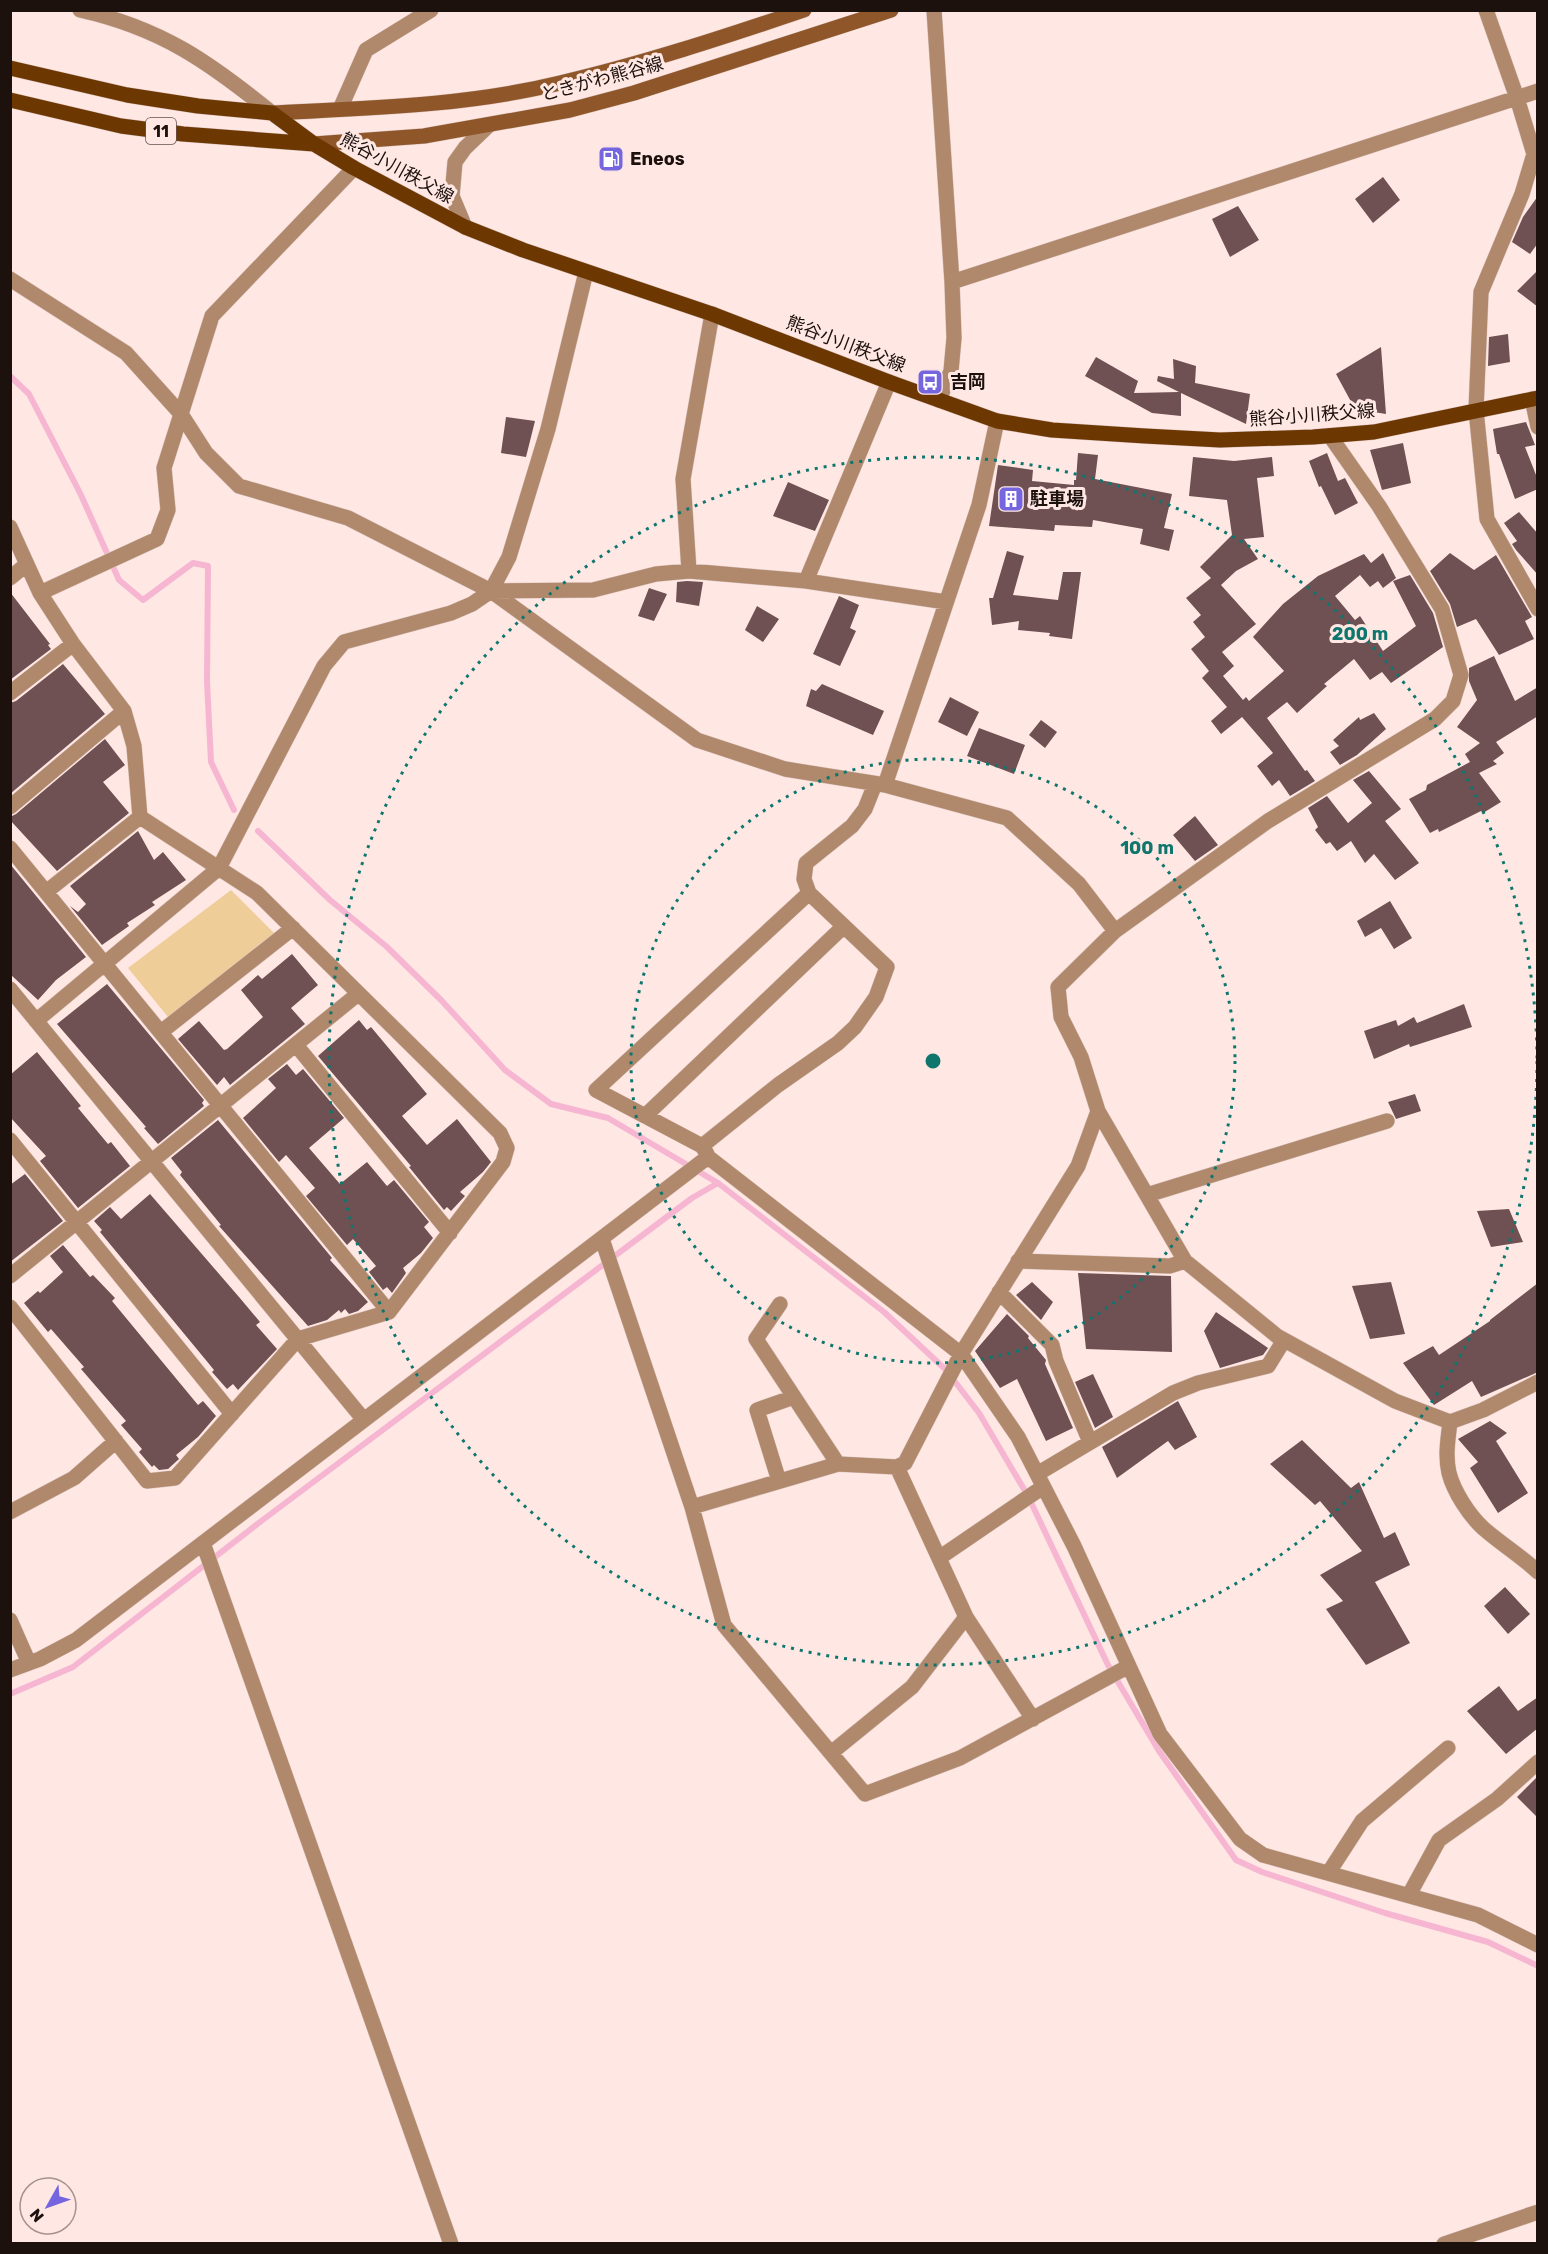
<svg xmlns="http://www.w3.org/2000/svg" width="1548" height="2254" font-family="Rubik,'Noto Sans JP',sans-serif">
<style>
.green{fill:#efcd98}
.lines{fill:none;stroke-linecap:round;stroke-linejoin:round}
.stream{stroke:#f6b6d2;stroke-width:6}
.building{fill:#6f5053}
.minor-casing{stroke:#dbc6c1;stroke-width:16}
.secondary-casing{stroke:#dbc6c1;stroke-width:16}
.primary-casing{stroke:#dbc6c1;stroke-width:16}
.minor{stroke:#b0886c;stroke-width:15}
.secondary{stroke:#8f5629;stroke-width:15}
.primary{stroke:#6d3702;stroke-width:15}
.ring{fill:none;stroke:#0f766e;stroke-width:3;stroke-dasharray:3 6}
.labels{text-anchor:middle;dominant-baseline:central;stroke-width:6;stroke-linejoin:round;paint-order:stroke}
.shield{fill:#ffe8e3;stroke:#61524e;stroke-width:1.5}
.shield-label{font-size:16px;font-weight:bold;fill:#1d110e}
.street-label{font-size:18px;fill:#1d110e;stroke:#ffe8e3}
.poi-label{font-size:18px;font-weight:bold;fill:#1d110e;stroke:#ffe8e3;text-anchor:start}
.centre{fill:#0f766e;stroke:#ffe8e3;stroke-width:3}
.ring-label{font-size:18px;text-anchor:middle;font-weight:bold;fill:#0f766e;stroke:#ffe8e3;stroke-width:6;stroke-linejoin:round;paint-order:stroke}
</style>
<rect width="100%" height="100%" fill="#ffe8e3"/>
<!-- green -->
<path class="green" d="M 231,890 L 274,933 L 168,1017 L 128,968 Z"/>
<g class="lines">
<!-- stream -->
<path class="stream" d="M 10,376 L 29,394 L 81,495 L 119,580 L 143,600 L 193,563 L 208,566 L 207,681 L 211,762 L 234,810
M 258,831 L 330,900 L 387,947 L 442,1001 L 505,1070 L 551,1104 L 608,1118 L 718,1183 L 884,1312 L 946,1370 L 979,1413 L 1028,1496 L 1108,1665 L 1159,1751 L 1236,1860 L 1262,1872 L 1385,1913 L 1488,1942 L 1538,1966
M 10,1694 L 73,1667 L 260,1522 L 692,1198 L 718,1183"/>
</g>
<!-- building -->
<path class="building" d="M 1383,177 L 1400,200 L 1373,223 L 1355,199 Z
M 1538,196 L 1538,243 L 1530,254 L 1512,242 L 1523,217 Z
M 1238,206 L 1259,240 L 1230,257 L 1212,219 Z
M 1538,270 L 1538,307 L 1517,291 Z
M 1508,334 L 1510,362 L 1488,366 L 1489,337 Z
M 1381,347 L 1386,414 L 1355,409 L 1336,374 Z
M 1096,357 L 1138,381 L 1134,393 L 1179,392 L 1157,381 L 1158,376 L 1174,379 L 1173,359 L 1196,366 L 1195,383 L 1250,394 L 1246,424 L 1181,393 L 1181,416 L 1152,413 L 1085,376 Z
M 506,417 L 535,421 L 526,457 L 501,453 Z
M 1526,422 L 1535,445 L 1525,447 L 1538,480 L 1538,489 L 1515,499 L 1499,454 L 1497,454 L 1493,429 Z
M 1403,443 L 1411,483 L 1382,490 L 1370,450 Z
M 1078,453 L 1098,455 L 1095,479 L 1172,494 L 1164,528 L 1174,530 L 1169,551 L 1140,544 L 1143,529 L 1093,520 L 1092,527 L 1055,525 L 1054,531 L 989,526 L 998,465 L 1033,470 L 1032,481 L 1074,485 L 1074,480 L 1076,480 Z
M 1327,453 L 1338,481 L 1345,478 L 1358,503 L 1335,515 L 1321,486 L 1319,487 L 1309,461 Z
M 1193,457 L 1234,461 L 1272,457 L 1274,476 L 1257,478 L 1264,537 L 1244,539 L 1258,559 L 1236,571 L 1221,585 L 1256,624 L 1222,652 L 1234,666 L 1223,676 L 1243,700 L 1246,697 L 1249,701 L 1284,671 L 1253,637 L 1283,604 L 1318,576 L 1364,554 L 1371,563 L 1383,553 L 1396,578 L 1383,588 L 1378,581 L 1370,587 L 1360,575 L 1335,596 L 1355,620 L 1360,616 L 1383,651 L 1416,626 L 1393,581 L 1410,575 L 1433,613 L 1443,647 L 1391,683 L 1382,672 L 1370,680 L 1354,659 L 1324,684 L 1327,686 L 1297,713 L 1287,702 L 1267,718 L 1305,771 L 1307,770 L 1315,781 L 1290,796 L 1279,780 L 1272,786 L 1257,766 L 1273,753 L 1242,717 L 1221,734 L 1211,721 L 1227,707 L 1202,678 L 1209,671 L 1191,649 L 1205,637 L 1193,622 L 1201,615 L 1186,598 L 1211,578 L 1200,567 L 1232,535 L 1227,500 L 1189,496 Z
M 788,482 L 829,500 L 815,531 L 773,516 Z
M 1519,512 L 1538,534 L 1538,575 L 1516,550 L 1512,544 L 1517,541 L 1504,523 Z
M 1007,551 L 1024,556 L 1013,595 L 1058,600 L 1063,572 L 1081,572 L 1072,639 L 1049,636 L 1050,633 L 1018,630 L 1019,621 L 992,625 L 989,598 L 993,598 Z
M 1450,553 L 1474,570 L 1496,555 L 1532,617 L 1525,621 L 1534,639 L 1499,655 L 1476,619 L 1457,627 L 1450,604 L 1430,571 Z
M 687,581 L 703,582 L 699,606 L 676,602 L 677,582 Z
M 649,588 L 667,594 L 654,621 L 638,616 Z
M 10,592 L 50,644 L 48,645 L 51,649 L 10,680 Z
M 839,596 L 859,605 L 850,628 L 856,631 L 840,666 L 813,654 Z
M 757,606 L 779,619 L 763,642 L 745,630 Z
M 1494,656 L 1515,701 L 1538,687 L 1538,716 L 1496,742 L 1504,753 L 1493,761 L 1497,764 L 1479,773 L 1501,802 L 1483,813 L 1481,811 L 1439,832 L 1438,829 L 1430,833 L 1409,799 L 1426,790 L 1427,785 L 1470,762 L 1465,754 L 1480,743 L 1457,727 L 1477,700 L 1469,681 L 1469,668 Z
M 63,664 L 105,714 L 10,794 L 10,703 L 16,701 Z
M 822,684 L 884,711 L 873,735 L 806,706 L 811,689 L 816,691 Z
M 950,697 L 979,712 L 967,736 L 938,722 Z
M 1374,713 L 1386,729 L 1357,755 L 1340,765 L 1330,752 L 1339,746 L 1333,740 L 1359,717 L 1360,720 Z
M 1041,720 L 1057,732 L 1045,748 L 1029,735 Z
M 979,728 L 1025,745 L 1014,774 L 967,756 Z
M 105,739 L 125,765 L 103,782 L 129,813 L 57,871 L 10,820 L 10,817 L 16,814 Z
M 1369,771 L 1401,809 L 1385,821 L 1419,863 L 1395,880 L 1374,854 L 1365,863 L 1351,841 L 1337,851 L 1330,842 L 1326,844 L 1315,830 L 1318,827 L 1308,808 L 1327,796 L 1348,823 L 1372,803 L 1353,780 Z
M 1195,816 L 1218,845 L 1195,861 L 1173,835 Z
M 138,831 L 154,860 L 163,852 L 186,880 L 152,902 L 155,905 L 127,923 L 129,926 L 102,945 L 70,906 L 78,912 L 86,904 L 70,886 Z
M 10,864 L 86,957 L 56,980 L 38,1000 L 10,974 Z
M 1390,901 L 1412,938 L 1394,949 L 1381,928 L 1365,937 L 1357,921 Z
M 292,954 L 318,985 L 291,1008 L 305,1024 L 230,1085 L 224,1077 L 217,1085 L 178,1039 L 199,1021 L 224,1050 L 227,1049 L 263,1017 L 241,990 L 258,975 L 262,979 Z
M 107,984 L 204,1100 L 202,1103 L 204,1106 L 158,1144 L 144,1128 L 146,1127 L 57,1024 Z
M 1464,1004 L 1472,1027 L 1410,1047 L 1409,1044 L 1374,1059 L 1364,1031 L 1396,1020 L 1398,1026 L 1414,1017 L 1417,1023 Z
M 359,1020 L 367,1030 L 371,1027 L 427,1094 L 402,1116 L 427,1145 L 457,1119 L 491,1162 L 483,1172 L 460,1192 L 465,1196 L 451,1211 L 447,1207 L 444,1210 L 409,1167 L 411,1166 L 318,1056 Z
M 37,1052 L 81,1106 L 78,1108 L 108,1144 L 111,1142 L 130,1166 L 78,1208 L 40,1161 L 46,1156 L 10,1117 L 10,1075 Z
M 287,1064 L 296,1075 L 303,1069 L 344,1118 L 309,1148 L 340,1184 L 367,1162 L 387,1186 L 394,1180 L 429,1222 L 424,1227 L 433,1238 L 421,1253 L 403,1268 L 406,1273 L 392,1293 L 387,1287 L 383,1290 L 369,1272 L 376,1266 L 353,1239 L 347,1245 L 306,1196 L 315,1188 L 286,1155 L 279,1162 L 243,1118 L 276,1088 L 268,1079 Z
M 1415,1094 L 1421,1111 L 1396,1119 L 1388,1102 Z
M 218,1120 L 332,1258 L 330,1260 L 368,1302 L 358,1311 L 349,1314 L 345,1309 L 341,1313 L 339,1310 L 327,1320 L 308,1326 L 219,1226 L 221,1225 L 180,1175 L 182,1172 L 171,1158 Z
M 25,1174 L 63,1221 L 10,1262 L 10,1185 Z
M 150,1194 L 239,1297 L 260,1322 L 256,1325 L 277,1349 L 238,1390 L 233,1384 L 227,1389 L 212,1372 L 214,1370 L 205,1359 L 100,1232 L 102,1230 L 94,1221 L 110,1207 L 121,1219 Z
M 1509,1209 L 1523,1242 L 1491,1247 L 1477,1211 Z
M 63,1245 L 90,1277 L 93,1275 L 115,1298 L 112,1301 L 198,1405 L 203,1401 L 216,1416 L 198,1437 L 176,1455 L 179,1459 L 168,1469 L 159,1470 L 154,1465 L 152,1467 L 139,1452 L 142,1449 L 121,1425 L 126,1421 L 81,1369 L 84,1367 L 51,1329 L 48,1332 L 24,1303 L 38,1291 L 40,1293 L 63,1272 L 50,1256 Z
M 1078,1273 L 1171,1276 L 1172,1352 L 1086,1349 Z
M 1032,1282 L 1053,1302 L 1041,1320 L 1016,1295 Z
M 1391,1282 L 1405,1334 L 1370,1339 L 1352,1286 Z
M 1538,1283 L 1538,1372 L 1481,1397 L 1472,1381 L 1434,1405 L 1403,1363 L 1433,1346 L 1439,1355 L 1490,1321 L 1490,1320 Z
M 1216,1312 L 1268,1348 L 1263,1355 L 1220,1368 L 1204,1331 Z
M 1007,1314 L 1029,1336 L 1028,1338 L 1046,1360 L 1045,1364 L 1073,1428 L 1046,1441 L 1017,1379 L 1000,1388 L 975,1351 Z
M 1093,1374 L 1113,1417 L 1095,1428 L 1075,1382 Z
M 1178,1401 L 1197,1437 L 1175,1450 L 1168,1441 L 1117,1478 L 1102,1447 Z
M 1490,1421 L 1507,1433 L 1496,1441 L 1528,1493 L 1498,1513 L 1470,1468 L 1478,1462 L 1458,1439 Z
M 1302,1440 L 1351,1488 L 1359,1482 L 1384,1538 L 1395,1532 L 1410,1565 L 1375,1582 L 1410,1643 L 1366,1665 L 1326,1609 L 1343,1601 L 1320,1575 L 1362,1551 L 1320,1501 L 1315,1505 L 1270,1464 Z
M 1505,1587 L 1530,1614 L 1508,1634 L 1484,1606 Z
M 1499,1686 L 1518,1711 L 1538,1697 L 1538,1728 L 1506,1754 L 1467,1711 Z
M 1538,1776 L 1538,1818 L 1517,1797 Z"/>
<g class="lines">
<!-- minor casing -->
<g class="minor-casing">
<path id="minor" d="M 80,10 C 161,28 209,62 272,113
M 934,10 L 952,282 L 1538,91
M 1486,10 L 1517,98 L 1534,154 L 1522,194 L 1481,292 L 1476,410 L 1487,519 L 1538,609
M 340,109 L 366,50 L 431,10
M 465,227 L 452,196 L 455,162 L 465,148 L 489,125
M 10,279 L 126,353 L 181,414 L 206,453 L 239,486 L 348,518 L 491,591 L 697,740 L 785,769 L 885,785 L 1007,818 L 1079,884 L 1115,931
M 1532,399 L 1538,427
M 939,400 L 951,371 L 954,338 L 952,282
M 1330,436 L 1379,506 L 1442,609 L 1461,675 L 1453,701 L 1435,719 L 1268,821 L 1115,931 L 1058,987 L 1061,1017 L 1081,1057 L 1098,1111 L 1185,1261 L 1277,1336 L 1395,1401 L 1450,1422 L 1483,1410 L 1538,1382
M 10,527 L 40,593 L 73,644 L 124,711 L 134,746 L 140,817 L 257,893 L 500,1133 L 507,1148 L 503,1162 L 389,1312 L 298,1339 L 175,1478 L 147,1481 L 10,1307
M 689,571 L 683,479 L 712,314
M 10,578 L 27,564
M 806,581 L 889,382
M 491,591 L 593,590 L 656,574 L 689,571 L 806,581 L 946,602
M 40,593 L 157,539 L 168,510 L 164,468 L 212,316 L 354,168
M 10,693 L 73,644
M 885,785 L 979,505 L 997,421
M 10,807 L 124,711
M 10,848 L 389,1312
M 46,892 L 140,817
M 10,989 L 364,1420
M 36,1021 L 219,868 L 324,666 L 344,642 L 451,613 L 472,604 L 491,591 L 509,557 L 548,429 L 586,272
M 161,1032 L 293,928
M 296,1045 L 450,1233
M 645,1116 L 844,926
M 10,1140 L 232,1414
M 702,1146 L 778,1085 L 838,1043 L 855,1027 L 876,997 L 887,967 L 809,893 L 804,879 L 806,863 L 852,826 L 865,809 L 875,784
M 707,1154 L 702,1146 L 596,1090 L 809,893
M 1147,1195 L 1387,1121
M 602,1239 L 692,1507 L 724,1625 L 865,1794 L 960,1758 L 1129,1666
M 1018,1261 L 1170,1266 L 1185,1261
M 10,1276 L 358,994
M 999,1292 L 1052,1345 L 1056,1361 L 1090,1442
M 780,1304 L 756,1339 L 838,1464
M 1450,1422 C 1448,1439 1445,1456 1449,1473 C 1454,1492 1469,1515 1483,1528 C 1501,1544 1520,1555 1538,1572
M 1037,1474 L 1173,1393 L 1198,1383 L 1268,1366 L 1284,1340
M 779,1481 L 757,1410 L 794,1397
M 692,1507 L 838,1464 L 897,1467 L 905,1463 L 961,1354 L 1078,1166 L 1098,1111
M 10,1512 L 74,1478 L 116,1441
M 203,1543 L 451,2244
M 939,1558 L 1043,1487
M 966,1617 L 1033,1719
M 10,1620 L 29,1663
M 10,1670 L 40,1659 L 76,1640 L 708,1157 L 961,1354 L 1018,1437 L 1074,1546 L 1160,1734 L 1240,1839 L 1263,1855 L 1478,1915 L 1538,1945
M 831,1753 L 912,1687 L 966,1617 L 897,1467
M 1329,1872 L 1362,1821 L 1448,1748
M 1409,1895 L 1439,1840 L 1497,1799 L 1538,1762
M 1444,2244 L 1538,2212"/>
</g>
<!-- secondary casing -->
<g class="secondary-casing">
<path id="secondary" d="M 272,113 C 368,108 466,106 560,83 C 642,64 724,37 804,10
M 314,144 L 424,136 L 570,110 L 634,93 L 891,10"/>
</g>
<!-- primary casing -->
<g class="primary-casing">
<path id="primary" d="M 10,68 L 127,95 L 198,106 L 272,113 L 314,144 L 354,168 L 465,227 L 523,250 L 712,314 L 889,382 L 997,421 L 1052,430 L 1145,436 L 1220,440 L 1313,437 L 1374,432 L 1538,398
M 10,100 L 121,126 L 183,134 L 314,144"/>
</g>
<!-- minor -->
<use href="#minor" class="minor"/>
<!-- secondary -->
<use href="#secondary" class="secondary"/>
<!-- primary -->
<use href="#primary" class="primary"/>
</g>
<!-- distance rings -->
<g class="ring">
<circle cx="933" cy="1061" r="302"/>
<circle cx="933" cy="1061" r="604"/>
</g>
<!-- icons -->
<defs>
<g id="fuel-square" transform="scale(1.35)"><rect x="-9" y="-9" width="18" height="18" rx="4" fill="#7566e0" stroke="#ffe8e3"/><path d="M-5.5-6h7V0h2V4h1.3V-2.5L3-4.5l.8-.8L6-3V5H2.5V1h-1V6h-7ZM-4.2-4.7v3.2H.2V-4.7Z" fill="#fff"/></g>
<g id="bus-square" transform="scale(1.35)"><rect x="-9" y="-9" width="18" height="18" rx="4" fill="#7566e0" stroke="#ffe8e3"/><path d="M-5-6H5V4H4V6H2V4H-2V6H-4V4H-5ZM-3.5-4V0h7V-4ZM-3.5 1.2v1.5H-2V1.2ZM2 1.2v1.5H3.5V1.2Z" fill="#fff"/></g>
<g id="building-square" transform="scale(1.35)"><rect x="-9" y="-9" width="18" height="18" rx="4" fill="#7566e0" stroke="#ffe8e3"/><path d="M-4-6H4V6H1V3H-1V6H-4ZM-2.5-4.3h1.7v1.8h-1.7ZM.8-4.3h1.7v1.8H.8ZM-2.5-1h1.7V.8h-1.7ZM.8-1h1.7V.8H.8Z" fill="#fff"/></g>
</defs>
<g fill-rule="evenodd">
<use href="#fuel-square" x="611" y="159"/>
<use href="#bus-square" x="930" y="382"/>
<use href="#building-square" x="1011" y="499"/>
</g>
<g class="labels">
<!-- shield labels -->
<rect class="shield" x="146" y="118" width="30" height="26" rx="4.5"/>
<g class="shield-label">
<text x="161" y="131">11</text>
</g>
<!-- street labels -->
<g class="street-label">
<text transform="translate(602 79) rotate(-15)">ときがわ熊谷線</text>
<text transform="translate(397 168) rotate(29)">熊谷小川秩父線</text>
<text transform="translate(846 344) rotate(21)">熊谷小川秩父線</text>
<text transform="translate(1312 415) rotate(-4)">熊谷小川秩父線</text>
</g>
<!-- poi labels -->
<g class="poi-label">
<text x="630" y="159">Eneos</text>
<text x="950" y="382">吉岡</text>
<text x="1030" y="499">駐車場</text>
</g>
</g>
<circle cx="933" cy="1061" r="9" class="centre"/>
<g class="ring-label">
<text x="1360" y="640">200 m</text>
<text x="1147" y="854">100 m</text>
</g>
<!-- border -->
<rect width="1548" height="2254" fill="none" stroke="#1d110e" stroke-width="24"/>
<!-- north arrow -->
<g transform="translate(48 2206) rotate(230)"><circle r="28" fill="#ffe8e3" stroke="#a5928e" stroke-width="1.5"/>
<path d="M0-4.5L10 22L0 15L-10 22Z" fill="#7566e0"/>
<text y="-9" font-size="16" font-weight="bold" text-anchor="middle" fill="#1d110e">N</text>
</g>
</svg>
